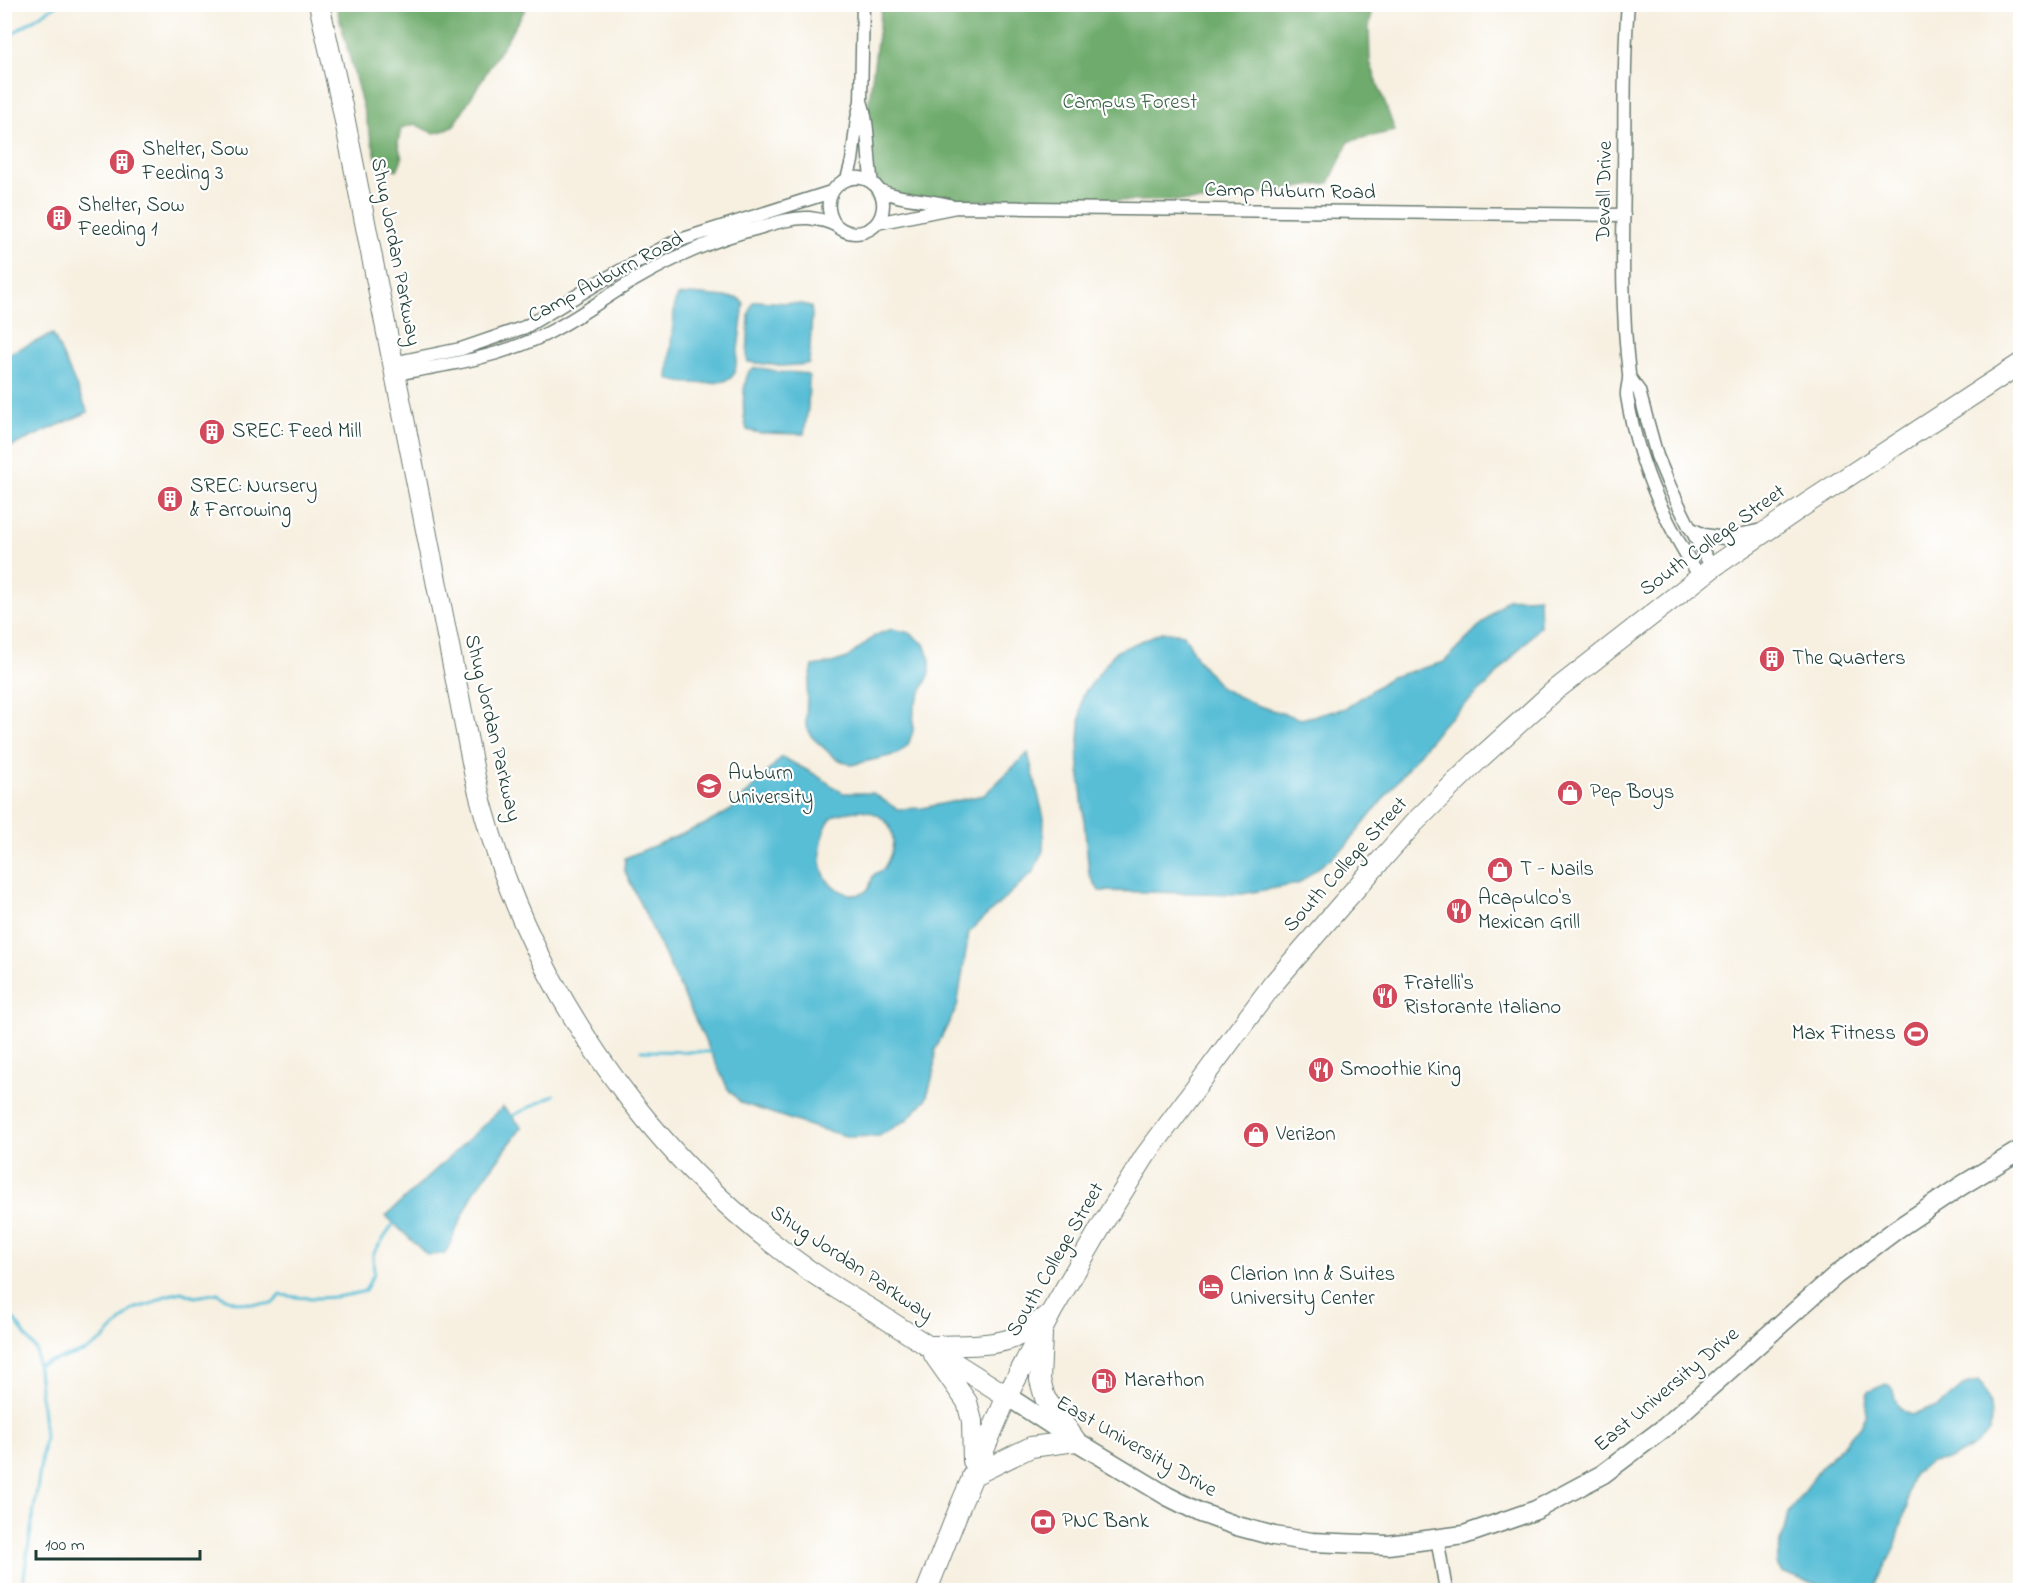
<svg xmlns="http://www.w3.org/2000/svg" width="2025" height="1595" font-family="'Indie Flower',sans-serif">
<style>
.forest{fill:#6eab6c;stroke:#467450;stroke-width:1.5}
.water{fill:#59bed6;stroke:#3c7e85;stroke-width:1.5;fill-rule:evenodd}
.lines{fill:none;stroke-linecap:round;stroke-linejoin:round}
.stream{stroke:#59bed6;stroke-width:3}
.street-casing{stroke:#6b7c71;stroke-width:15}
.secondary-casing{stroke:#6b7c71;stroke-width:21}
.primary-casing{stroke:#6b7c71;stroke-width:22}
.street{stroke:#fff;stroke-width:12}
.secondary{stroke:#fff;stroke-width:18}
.primary{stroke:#fff;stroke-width:20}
.labels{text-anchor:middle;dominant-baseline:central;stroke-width:4.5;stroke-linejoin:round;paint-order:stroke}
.park-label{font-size:21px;fill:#3f664a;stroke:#fff}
.poi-label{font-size:21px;fill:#1f3d34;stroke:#fff;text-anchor:start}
.street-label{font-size:21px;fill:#1f3d34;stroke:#fff}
</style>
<rect width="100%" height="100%" fill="#fff"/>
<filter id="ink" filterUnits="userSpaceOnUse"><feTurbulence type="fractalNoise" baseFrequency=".0167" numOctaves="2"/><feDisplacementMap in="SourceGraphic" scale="12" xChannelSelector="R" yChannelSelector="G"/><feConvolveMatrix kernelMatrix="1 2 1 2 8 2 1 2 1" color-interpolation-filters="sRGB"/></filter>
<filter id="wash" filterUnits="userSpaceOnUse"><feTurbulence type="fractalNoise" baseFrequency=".008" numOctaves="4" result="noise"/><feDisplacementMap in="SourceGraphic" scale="24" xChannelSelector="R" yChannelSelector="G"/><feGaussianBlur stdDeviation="1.35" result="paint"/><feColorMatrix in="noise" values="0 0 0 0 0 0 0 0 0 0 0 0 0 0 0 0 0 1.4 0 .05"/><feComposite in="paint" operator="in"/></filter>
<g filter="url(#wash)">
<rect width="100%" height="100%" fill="#f7f0e1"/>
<!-- forest -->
<path class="forest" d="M 1374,4 L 1369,27 L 1370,62 L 1395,131 L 1349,141 L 1329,183 L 1209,201 L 870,200 L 866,123 L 882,5 Z
M 336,5 L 336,4 L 528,5 L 454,125 C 435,136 434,135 415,124 L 401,128 L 398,143 L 402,159 L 397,170 L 377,161 Z"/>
<!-- water -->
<path class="water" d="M 690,294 L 738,298 L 744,303 L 735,372 C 733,376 733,377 729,379 C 718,385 678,385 668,378 L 675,302 L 678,296 Z
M 756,301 L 803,304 L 811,307 L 812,314 L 809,364 L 783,366 L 748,362 L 747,359 L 749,316 L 752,303 Z
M 53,334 L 88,412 L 5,449 L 5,355 Z
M 754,368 C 764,368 770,369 779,372 C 789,374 800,370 809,376 L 808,408 L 804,434 L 759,433 L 747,430 C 742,414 742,386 749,371 Z
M 1539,597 L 1540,626 L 1489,683 L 1442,725 L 1346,846 L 1298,884 L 1242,894 L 1099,891 L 1089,874 L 1078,756 L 1082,696 L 1115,652 L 1162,632 L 1184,634 L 1197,659 L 1221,688 L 1256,705 L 1301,719 L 1346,708 L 1391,677 L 1444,662 L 1507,599 Z
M 892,629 L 910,633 L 924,644 L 930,660 L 930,673 L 914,707 L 913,731 L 908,745 L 898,754 L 851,765 L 835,758 L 812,737 L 806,725 L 807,691 L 813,666 L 832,663 L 847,658 L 876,635 Z
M 1028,753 L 1044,818 L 1043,851 L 1033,872 L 969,932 L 957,1007 L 935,1050 L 934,1072 L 926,1099 L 907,1120 L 879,1136 L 850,1137 L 816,1128 L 741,1103 L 728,1089 L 624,869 L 625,858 L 708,823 L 731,810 L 782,757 L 816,775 L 843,793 L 873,793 L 897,809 L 922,808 L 984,795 ZM 861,810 C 895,815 900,842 884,868 C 880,873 876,871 873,876 C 871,881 871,885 868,889 C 858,901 840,892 831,884 C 815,871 819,827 834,816 C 838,813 856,811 861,810 Z
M 503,1107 L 522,1127 L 474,1192 L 445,1254 L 427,1255 L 386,1216 Z
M 1979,1381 C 1991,1397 1992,1412 1990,1431 L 1974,1446 L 1952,1459 L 1930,1462 L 1915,1472 L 1909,1485 L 1907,1506 L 1895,1547 L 1873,1590 L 1830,1590 L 1782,1572 L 1776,1564 L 1788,1513 L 1820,1469 L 1859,1427 L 1866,1414 L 1867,1392 L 1886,1384 L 1892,1387 C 1895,1400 1897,1411 1912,1415 L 1925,1409 L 1938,1407 L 1963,1386 Z"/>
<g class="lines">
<!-- stream -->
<path class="stream" d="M 4,39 L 58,4
M 641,1051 L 711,1052
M 512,1116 L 554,1095
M 4,1306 L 36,1350 L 45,1436 L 22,1590
M 38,1365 L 86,1351 L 103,1340 L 133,1309 L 151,1304 L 165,1296 L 181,1292 L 195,1297 L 218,1293 C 234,1306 253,1303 272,1304 L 281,1295 C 310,1300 337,1299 365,1291 L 374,1273 L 373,1254 L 394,1223"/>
</g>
</g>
<g filter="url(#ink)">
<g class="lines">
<!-- street casing -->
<g class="street-casing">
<path id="street" d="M 1628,4 C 1623,60 1625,118 1624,173 C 1623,241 1621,307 1629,374 C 1630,382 1626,389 1627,396 C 1637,461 1665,523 1700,577
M 861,101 C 870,127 867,156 872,183
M 847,179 L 852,161 L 857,119 L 861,101 L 863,4
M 879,190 C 901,200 925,199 949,205
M 877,223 L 956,207 L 1624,215
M 393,363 L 461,349 L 525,327 L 603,280 L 674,242 L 831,192
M 395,374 C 446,365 497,358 544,335 C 577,319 606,296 638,278 C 672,258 717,238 755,229 C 772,224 791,217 809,218 C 817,219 828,221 835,225 C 837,226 841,229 843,230 C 857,237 875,231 881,216 C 884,208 884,198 879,190 C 858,160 812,190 835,224
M 1630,378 L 1639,391 L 1657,456 L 1670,487 L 1690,528 L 1704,535 L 1724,538 L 1762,530
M 1691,529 L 1712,568
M 1437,1538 L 1446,1590"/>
</g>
<!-- secondary casing -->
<g class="secondary-casing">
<path id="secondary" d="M 1007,1396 L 1076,1441 L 1167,1496 L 1201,1513 L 1237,1526 L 1274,1536 L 1312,1542 L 1388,1545 L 1464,1535 L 1536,1510 L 1603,1474 L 1664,1428 L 1836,1275 L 1897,1229 L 1961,1186 L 2020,1150"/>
</g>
<!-- primary casing -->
<g class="primary-casing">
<path id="primary" d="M 319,4 L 342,106 L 475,777 C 487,827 503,876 524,923 C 579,1047 668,1162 775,1245 C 807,1271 842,1292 877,1313 C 920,1341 963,1369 1007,1396
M 927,1346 C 953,1345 990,1347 1013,1338 C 1025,1333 1035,1325 1045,1317
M 934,1355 L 967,1402 L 972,1421 L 973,1461
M 972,1476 L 1031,1447 L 1076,1441 L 1045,1398 L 1040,1380 L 1042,1334
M 927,1590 L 961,1504 L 1007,1396 L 1052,1311 L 1105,1220 L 1145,1156 L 1273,984 L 1342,904 L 1414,823 L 1478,760 L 1553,692 L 1712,568 L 1809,502 L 2020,364"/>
</g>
<!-- street -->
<use href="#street" class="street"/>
<!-- secondary -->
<use href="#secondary" class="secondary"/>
<!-- primary -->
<use href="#primary" class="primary"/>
</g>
</g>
<!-- icons -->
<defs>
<g id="building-disc" transform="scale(1.35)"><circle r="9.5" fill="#d1495b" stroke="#fff"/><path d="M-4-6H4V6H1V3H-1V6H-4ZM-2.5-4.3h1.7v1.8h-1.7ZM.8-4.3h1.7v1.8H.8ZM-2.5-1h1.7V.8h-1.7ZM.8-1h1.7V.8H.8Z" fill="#fff"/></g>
<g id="university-disc" transform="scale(1.35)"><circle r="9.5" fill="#d1495b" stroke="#fff"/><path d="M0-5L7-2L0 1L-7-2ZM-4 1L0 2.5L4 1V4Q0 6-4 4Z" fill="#fff"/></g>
<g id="shop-disc" transform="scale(1.35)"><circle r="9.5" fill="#d1495b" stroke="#fff"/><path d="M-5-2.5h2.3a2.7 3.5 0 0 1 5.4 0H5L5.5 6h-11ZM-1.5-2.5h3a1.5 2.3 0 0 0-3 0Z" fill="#fff"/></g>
<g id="restaurant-disc" transform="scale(1.35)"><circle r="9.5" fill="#d1495b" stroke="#fff"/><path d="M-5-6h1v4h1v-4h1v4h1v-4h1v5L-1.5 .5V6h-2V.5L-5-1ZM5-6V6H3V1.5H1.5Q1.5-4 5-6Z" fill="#fff"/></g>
<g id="stadium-disc" transform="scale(1.35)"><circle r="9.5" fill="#d1495b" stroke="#fff"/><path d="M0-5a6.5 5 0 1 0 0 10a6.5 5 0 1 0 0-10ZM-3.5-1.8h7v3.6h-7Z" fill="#fff"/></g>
<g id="hotel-disc" transform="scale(1.35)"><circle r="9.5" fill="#d1495b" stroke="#fff"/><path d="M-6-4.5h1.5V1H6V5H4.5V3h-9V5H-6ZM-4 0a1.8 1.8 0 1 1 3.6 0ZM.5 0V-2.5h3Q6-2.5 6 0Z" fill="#fff"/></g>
<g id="fuel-disc" transform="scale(1.35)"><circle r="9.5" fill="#d1495b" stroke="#fff"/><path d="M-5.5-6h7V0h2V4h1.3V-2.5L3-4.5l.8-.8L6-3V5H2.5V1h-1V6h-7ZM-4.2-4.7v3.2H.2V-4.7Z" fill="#fff"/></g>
<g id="bank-disc" transform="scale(1.35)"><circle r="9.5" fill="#d1495b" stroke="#fff"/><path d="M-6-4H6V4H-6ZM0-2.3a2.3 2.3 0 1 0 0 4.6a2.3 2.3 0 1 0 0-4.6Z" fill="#fff"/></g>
</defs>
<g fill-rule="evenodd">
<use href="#building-disc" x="122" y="162"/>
<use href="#building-disc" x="59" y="218"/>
<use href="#building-disc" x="212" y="432"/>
<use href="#building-disc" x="170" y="499"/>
<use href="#building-disc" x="1772" y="659"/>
<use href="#university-disc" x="709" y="786"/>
<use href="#shop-disc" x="1570" y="793"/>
<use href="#shop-disc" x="1500" y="870"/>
<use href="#restaurant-disc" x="1459" y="911"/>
<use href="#restaurant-disc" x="1385" y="996"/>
<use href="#stadium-disc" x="1916" y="1034"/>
<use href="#restaurant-disc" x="1321" y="1070"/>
<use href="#shop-disc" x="1256" y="1135"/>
<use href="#hotel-disc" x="1211" y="1287"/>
<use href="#fuel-disc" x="1104" y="1381"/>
<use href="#bank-disc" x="1043" y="1522"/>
</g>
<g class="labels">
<!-- park labels -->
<g class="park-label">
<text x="1130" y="103">Campus Forest</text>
</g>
<!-- poi labels -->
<g class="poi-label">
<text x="142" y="150">Shelter, Sow<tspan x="142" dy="24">Feeding 3</tspan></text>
<text x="78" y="206">Shelter, Sow<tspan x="78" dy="24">Feeding 1</tspan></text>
<text x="232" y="432">SREC: Feed Mill</text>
<text x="190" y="487">SREC: Nursery<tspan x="190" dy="24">&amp; Farrowing</tspan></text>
<text x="1792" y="659">The Quarters</text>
<text x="728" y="774">Auburn<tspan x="728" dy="24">University</tspan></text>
<text x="1590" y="793">Pep Boys</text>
<text x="1520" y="870">T - Nails</text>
<text x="1478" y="899">Acapulco's<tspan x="1478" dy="24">Mexican Grill</tspan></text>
<text x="1404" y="984">Fratelli's<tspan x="1404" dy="24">Ristorante Italiano</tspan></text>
<text x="1896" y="1034" text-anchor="end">Max Fitness</text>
<text x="1340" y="1070">Smoothie King</text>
<text x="1276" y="1135">Verizon</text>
<text x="1230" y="1275">Clarion Inn &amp; Suites<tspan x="1230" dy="24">University Center</tspan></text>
<text x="1124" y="1381">Marathon</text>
<text x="1062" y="1522">PNC Bank</text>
</g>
<!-- street labels -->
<g class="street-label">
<text transform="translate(1605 191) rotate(-89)">Devall Drive</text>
<text transform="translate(1290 192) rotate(1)">Camp Auburn Road</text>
<text transform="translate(395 252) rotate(79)">Shug Jordan Parkway</text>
<text transform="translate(606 278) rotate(-28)">Camp Auburn Road</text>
<text transform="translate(1713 541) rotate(-36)">South College Street</text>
<text transform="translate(492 728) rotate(77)">Shug Jordan Parkway</text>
<text transform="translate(1346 865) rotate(-48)">South College Street</text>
<text transform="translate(1056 1260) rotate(-60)">South College Street</text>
<text transform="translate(851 1264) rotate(34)">Shug Jordan Parkway</text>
<text transform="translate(1667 1390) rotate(-40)">East University Drive</text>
<text transform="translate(1136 1447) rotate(30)">East University Drive</text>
</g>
</g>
<!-- margin -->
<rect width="2025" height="1595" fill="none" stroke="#fff" stroke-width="24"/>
<!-- scale -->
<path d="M36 1550v9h164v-9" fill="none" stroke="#1f3d34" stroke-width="3"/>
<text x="45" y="1550" font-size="18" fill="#1f3d34" stroke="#ffffff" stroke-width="4.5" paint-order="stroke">100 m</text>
</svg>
